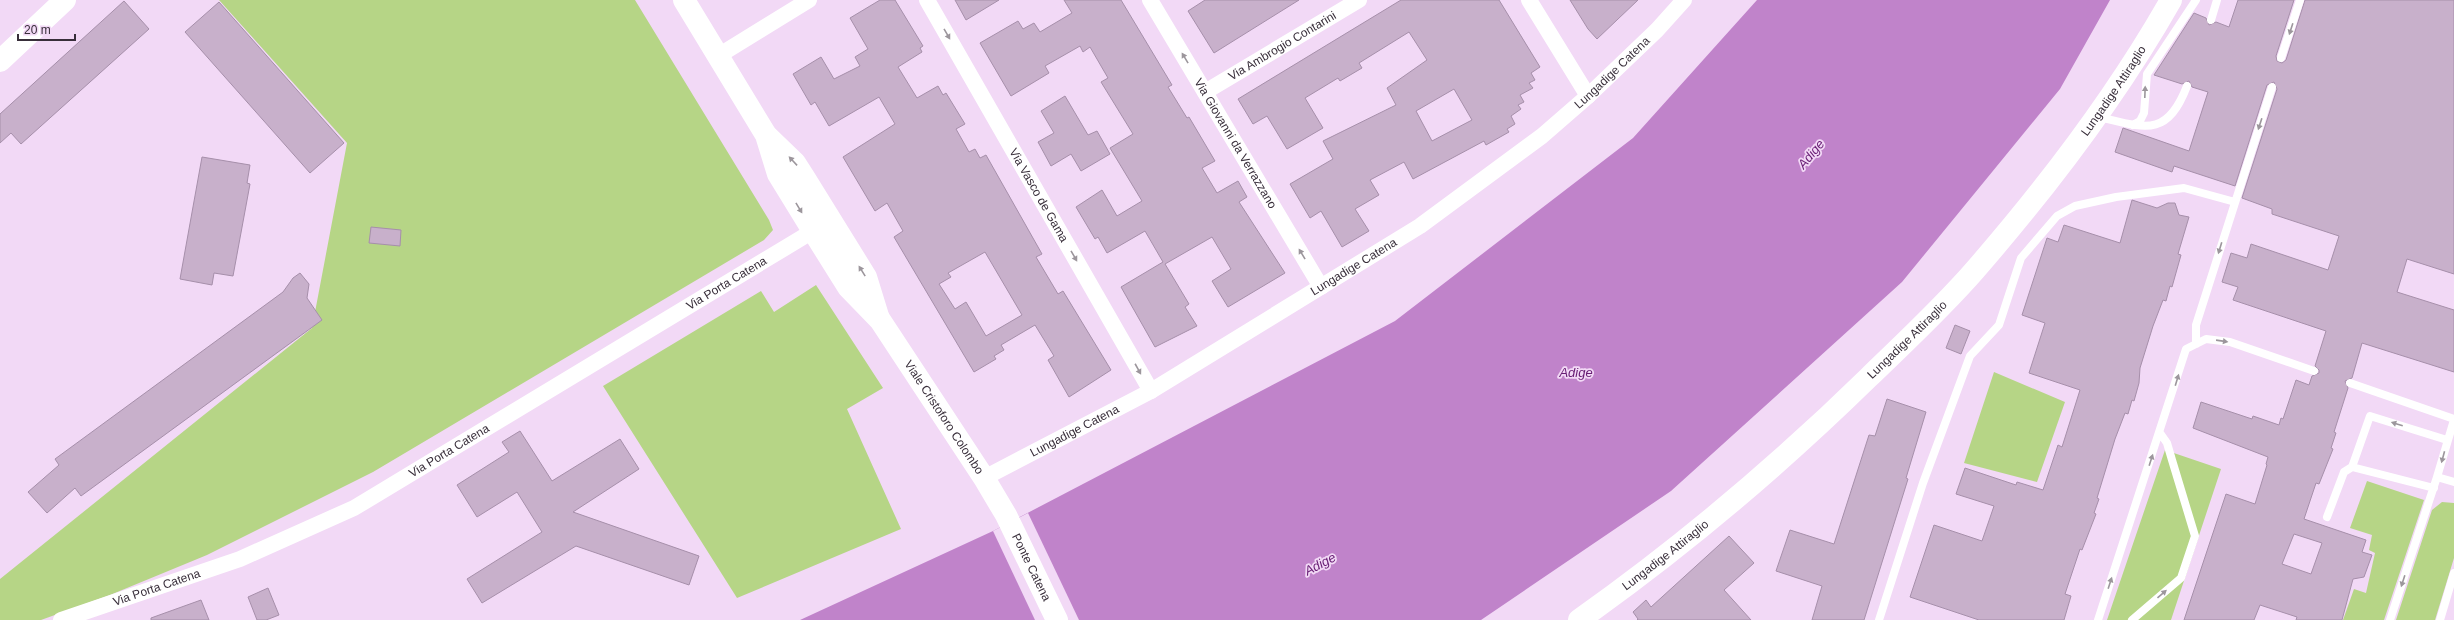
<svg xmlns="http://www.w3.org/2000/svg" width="2454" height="620" font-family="Arial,sans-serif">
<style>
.green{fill:#b6d586}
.water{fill:#c083ca}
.pier{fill:#f2d9f6}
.building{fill:#c8b0cb;stroke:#a68faa;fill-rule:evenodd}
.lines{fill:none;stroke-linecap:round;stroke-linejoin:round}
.lane{stroke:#fff;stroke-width:8}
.street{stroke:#fff;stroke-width:16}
.secondary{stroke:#fff;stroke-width:22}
.oneway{fill:#9c969c}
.labels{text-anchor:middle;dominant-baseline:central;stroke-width:3.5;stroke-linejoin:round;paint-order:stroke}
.street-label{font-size:12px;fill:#382e3a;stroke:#f2d9f6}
.water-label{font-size:13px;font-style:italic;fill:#681d74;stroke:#f2d9f6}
</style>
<rect width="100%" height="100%" fill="#f2d9f6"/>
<!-- green -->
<path class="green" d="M 219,0 L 635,0 L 769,220 L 773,230 L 764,240 L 373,472 L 207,555 L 110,595 L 41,620 L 0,620 L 0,579 L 312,328 L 347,143 Z
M 816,285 L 883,388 L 847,409 L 901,529 L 737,598 L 603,386 L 761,291 L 774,312 Z
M 1994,372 L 2065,402 L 2037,482 L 1964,463 Z
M 2165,450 L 2221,469 L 2171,620 L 2107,620 Z
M 2367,481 L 2424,500 L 2384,620 L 2343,620 L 2354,589 L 2366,593 L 2375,553 L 2369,550 L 2372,535 L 2350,528 Z
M 2442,502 L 2454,503 L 2454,558 L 2435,620 L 2396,620 L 2432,510 Z"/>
<!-- water -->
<path class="water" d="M 1757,0 L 2110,0 L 2060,89 L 1902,282 L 1671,491 L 1481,620 L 800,620 L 993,531 L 1395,321 L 1633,138 Z"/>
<!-- pier -->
<path class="pier" d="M 1028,513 L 1079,620 L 1035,620 L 993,531 Z"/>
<!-- building -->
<path class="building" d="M 880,0 L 895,0 L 923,46 L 920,48 L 922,52 L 898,67 L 917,98 L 938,86 L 943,95 L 946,93 L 965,124 L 956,129 L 969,152 L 975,149 L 980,158 L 986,155 L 1042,254 L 1036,257 L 1058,294 L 1063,291 L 1111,370 L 1069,397 L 1048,360 L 1054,356 L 1035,325 L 1001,345 L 1004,350 L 994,356 L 996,359 L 974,372 L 894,237 L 903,231 L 887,203 L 875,211 L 843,157 L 895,124 L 879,97 L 829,126 L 815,102 L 811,105 L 793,74 L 821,57 L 834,79 L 860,66 L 855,57 L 868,49 L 850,18 ZM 985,252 L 1022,315 L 986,336 L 966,302 L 955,309 L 939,284 L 951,277 L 948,273 Z
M 955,0 L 999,0 L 966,20 Z
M 1064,0 L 1121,0 L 1172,85 L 1168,87 L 1187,118 L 1189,117 L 1215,161 L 1202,168 L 1217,193 L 1238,181 L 1247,197 L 1239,202 L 1285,273 L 1228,307 L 1212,281 L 1231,269 L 1212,237 L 1165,264 L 1189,304 L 1185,307 L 1197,326 L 1155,347 L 1121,287 L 1163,262 L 1145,231 L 1107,253 L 1098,237 L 1095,239 L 1076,207 L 1102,190 L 1117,216 L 1142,201 L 1110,148 L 1133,134 L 1101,82 L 1108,78 L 1090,47 L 1083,52 L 1080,46 L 1045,66 L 1049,73 L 1011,96 L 980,43 L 1018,21 L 1023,29 L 1034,23 L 1040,32 L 1072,13 Z
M 1205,0 L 1299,0 L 1214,53 L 1188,11 Z
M 1401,0 L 1499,0 L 1540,67 L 1531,73 L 1535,80 L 1529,83 L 1533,88 L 1520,95 L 1524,102 L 1518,105 L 1521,109 L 1511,116 L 1515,124 L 1507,129 L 1509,132 L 1486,145 L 1484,141 L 1413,179 L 1404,162 L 1370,180 L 1379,195 L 1355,209 L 1369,231 L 1342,247 L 1321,211 L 1310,218 L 1290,184 L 1333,159 L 1323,141 L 1396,105 L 1387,88 L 1427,60 L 1409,32 L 1359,63 L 1362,68 L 1340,81 L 1338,78 L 1305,98 L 1323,128 L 1287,149 L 1267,116 L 1253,124 L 1238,99 ZM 1454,89 L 1472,120 L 1432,141 L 1416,111 Z
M 1570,0 L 1638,0 L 1597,39 L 1588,29 Z
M 2238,0 L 2294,0 L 2276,56 L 2277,61 L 2282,63 L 2286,60 L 2305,0 L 2454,0 L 2454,274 L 2407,259 L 2397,292 L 2454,310 L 2454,372 L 2362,343 L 2352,378 L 2345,381 L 2348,388 L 2334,432 L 2336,433 L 2331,448 L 2333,449 L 2319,484 L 2316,483 L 2304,519 L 2366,540 L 2362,552 L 2372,555 L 2364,577 L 2353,579 L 2342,620 L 2296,620 L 2297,617 L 2260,605 L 2254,620 L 2184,620 L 2226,494 L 2255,504 L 2267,465 L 2266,464 L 2268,457 L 2193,428 L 2201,402 L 2252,419 L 2253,416 L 2279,425 L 2281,418 L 2283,419 L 2296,380 L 2309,385 L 2312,376 L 2319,373 L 2319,370 L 2315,366 L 2326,331 L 2233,300 L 2238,287 L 2222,282 L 2231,253 L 2247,258 L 2251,244 L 2328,270 L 2339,236 L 2272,214 L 2272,209 L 2242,198 L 2277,89 L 2274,82 L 2267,85 L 2235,186 L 2174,166 L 2172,172 L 2115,152 L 2123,128 L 2189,151 L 2208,92 L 2192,87 L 2189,81 L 2182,84 L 2154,75 L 2194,13 L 2206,18 L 2209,25 L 2216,22 L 2229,27 ZM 2294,534 L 2322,543 L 2311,574 L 2282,564 Z
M 124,1 L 149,29 L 21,144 L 11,133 L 0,143 L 0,114 Z
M 219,2 L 344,143 L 310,173 L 185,32 Z
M 1065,96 L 1088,135 L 1097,131 L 1110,154 L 1081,171 L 1071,154 L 1051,166 L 1038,142 L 1054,133 L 1041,111 Z
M 202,157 L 250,165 L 247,183 L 250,184 L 233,276 L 214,273 L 212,285 L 180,279 Z
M 2132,200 L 2157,208 L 2168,203 L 2175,203 L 2179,215 L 2189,217 L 2178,254 L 2181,255 L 2172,287 L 2170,286 L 2166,301 L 2163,300 L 2153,326 L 2140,368 L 2139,383 L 2134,401 L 2132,400 L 2128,414 L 2125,413 L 2115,439 L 2097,498 L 2099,499 L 2094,513 L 2096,514 L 2082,550 L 2080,549 L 2065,594 L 2071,596 L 2064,620 L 1979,620 L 1910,597 L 1934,525 L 1982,541 L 1994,506 L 1956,494 L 1965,468 L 2016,485 L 2017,482 L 2043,490 L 2058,445 L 2062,447 L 2080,390 L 2029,373 L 2045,323 L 2022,315 L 2047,238 L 2058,242 L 2064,225 L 2120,243 Z
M 371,227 L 401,230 L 400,246 L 369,243 Z
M 300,273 L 309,284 L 307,298 L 322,320 L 81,496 L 75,488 L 47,513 L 28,492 L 59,465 L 55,459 L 283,292 L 293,278 Z
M 1955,325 L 1970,331 L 1961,354 L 1946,348 Z
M 1887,399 L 1926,412 L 1906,478 L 1908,479 L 1864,620 L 1812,620 L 1822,586 L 1776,571 L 1790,530 L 1834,544 L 1869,435 L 1875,436 Z
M 520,431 L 552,481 L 620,439 L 639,469 L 573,512 L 699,556 L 689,585 L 576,546 L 482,603 L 467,579 L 542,532 L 517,492 L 477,517 L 457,485 L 509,452 L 502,442 Z
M 1729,536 L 1754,563 L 1724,590 L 1751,620 L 1637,620 L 1638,619 L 1633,612 L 1646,600 L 1651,607 Z
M 268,588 L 279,615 L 266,620 L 257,620 L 248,597 Z
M 201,600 L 209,620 L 151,620 L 151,618 Z"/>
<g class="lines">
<!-- lane -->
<path class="lane" d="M 2211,20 L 2217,0
M 2281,58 L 2300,0
M 2099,117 C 2145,128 2167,138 2187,86
M 2133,125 L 2140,121 L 2144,113 L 2147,74 L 2196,0
M 2196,344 L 2196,325 L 2272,87
M 2350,383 L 2454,419
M 2352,467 L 2370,416 L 2447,440
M 2437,477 L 2454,482
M 2327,517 L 2344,472 L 2352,467 L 2434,488
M 1879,620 L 1923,483 L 1970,356 L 1999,325 L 2021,258 L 2057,216 L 2075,206 L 2116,197 L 2184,188 L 2235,202
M 2098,620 L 2186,349 L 2206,339 L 2230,342 L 2314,371
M 2132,620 L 2181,578 L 2195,536 L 2172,460 L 2167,443 L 2160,433
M 2390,620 L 2437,477 L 2454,420
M 2440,620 L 2454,573"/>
<!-- street -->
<g class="street">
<path id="s1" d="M 927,0 L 1151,391"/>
<path id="s2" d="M 1150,0 L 1321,287"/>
<path d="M 1529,0 L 1588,96"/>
<path d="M 718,56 L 809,0"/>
<path id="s3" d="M 1205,92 L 1359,0"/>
<path id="s4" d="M 984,478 L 1151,391 L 1420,226 L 1542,136 L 1588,96 L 1657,30 L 1684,0"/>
<path id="s5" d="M 61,620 L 240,559 L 354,508 L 813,231"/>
</g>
<!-- secondary -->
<g class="secondary">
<path id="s6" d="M 684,0 L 766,135 L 778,174 L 813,231 L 848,287 L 880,320 L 984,478 L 1006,515 L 1057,620"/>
<path d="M 0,61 L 65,0"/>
<path d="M 767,136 L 795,163 L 804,177 L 866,277 L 878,316"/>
<path id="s7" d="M 1579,620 C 1682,547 1778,466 1868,378 C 1904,343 1942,308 1975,270 C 2048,186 2116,97 2171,0"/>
</g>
</g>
<!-- one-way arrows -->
<defs><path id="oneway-solid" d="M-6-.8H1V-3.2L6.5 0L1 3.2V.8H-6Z"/></defs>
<g class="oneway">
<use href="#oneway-solid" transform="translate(2291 29) rotate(108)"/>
<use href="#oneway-solid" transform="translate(947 34) rotate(60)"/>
<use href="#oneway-solid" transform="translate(1185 58) rotate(-121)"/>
<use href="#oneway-solid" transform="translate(2145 92) rotate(-88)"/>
<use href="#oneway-solid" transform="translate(2260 124) rotate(108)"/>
<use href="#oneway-solid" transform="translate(793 161) rotate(-133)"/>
<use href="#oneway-solid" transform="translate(799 208) rotate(59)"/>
<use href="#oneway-solid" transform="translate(2220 248) rotate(107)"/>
<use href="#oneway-solid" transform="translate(1302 254) rotate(-121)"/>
<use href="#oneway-solid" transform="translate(1074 256) rotate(60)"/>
<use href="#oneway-solid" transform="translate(862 271) rotate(-122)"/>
<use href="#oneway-solid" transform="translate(2222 341) rotate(8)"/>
<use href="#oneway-solid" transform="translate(1138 369) rotate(61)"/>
<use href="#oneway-solid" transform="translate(2177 380) rotate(-73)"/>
<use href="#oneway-solid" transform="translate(2397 424) rotate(-163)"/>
<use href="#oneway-solid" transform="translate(2443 457) rotate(105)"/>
<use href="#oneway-solid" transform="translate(2151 460) rotate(-72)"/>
<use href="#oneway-solid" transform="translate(2403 581) rotate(108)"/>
<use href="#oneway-solid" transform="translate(2110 583) rotate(-72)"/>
<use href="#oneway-solid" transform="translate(2162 594) rotate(-41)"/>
</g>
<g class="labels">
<!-- street labels -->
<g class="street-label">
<text stroke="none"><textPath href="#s3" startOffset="90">Via Ambrogio Contarini</textPath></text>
<text stroke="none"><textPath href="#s4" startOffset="750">Lungadige Catena</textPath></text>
<text stroke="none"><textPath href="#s7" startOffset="756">Lungadige Attiraglio</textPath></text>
<text stroke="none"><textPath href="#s2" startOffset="167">Via Giovanni da Verrazzano</textPath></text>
<text stroke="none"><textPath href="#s1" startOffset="225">Via Vasco de Gama</textPath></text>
<text stroke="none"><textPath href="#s4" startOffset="426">Lungadige Catena</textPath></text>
<text stroke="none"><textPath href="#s5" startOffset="749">Via Porta Catena</textPath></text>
<text stroke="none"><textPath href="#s7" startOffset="432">Lungadige Attiraglio</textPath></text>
<text stroke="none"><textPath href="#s6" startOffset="494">Viale Cristoforo Colombo</textPath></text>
<text stroke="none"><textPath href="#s4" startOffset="102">Lungadige Catena</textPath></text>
<text stroke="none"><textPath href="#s5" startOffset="425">Via Porta Catena</textPath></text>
<text stroke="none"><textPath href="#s7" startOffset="108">Lungadige Attiraglio</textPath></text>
<text stroke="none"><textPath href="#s6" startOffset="668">Ponte Catena</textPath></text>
<text stroke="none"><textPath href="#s5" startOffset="101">Via Porta Catena</textPath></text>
</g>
<!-- water labels -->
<g class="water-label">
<text transform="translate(1811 154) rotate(-50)">Adige</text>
<text x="1576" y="372">Adige</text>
<text transform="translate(1320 564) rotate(-28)">Adige</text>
</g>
</g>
<!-- scale -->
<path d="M18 34v6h57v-6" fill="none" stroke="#382e3a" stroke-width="2"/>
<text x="24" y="34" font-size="12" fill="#382e3a" stroke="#f2d9f6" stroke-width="3" paint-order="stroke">20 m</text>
</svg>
